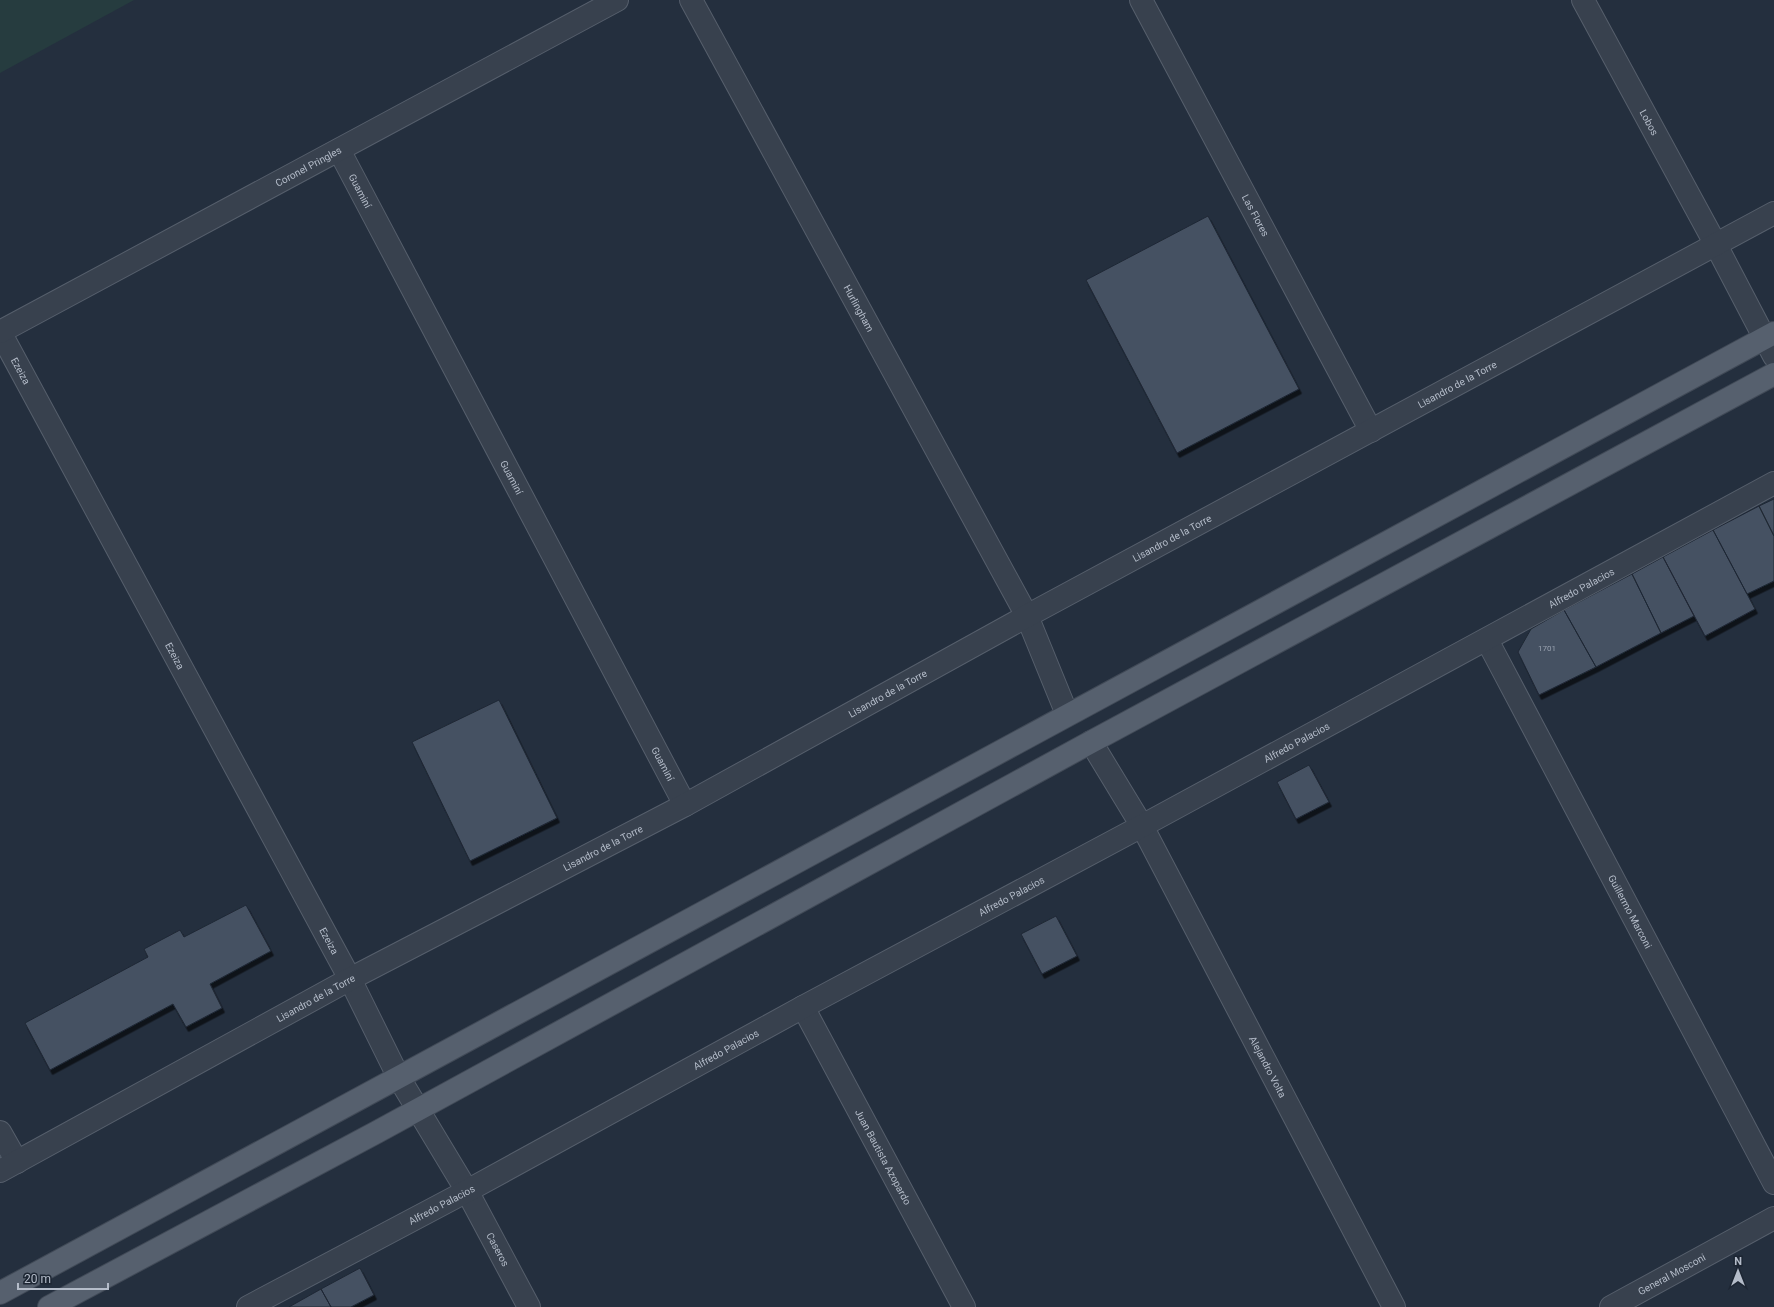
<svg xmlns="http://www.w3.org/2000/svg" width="1774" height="1307" font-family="Roboto,sans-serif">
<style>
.green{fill:#263c3f}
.building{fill:#455162;stroke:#1f2835;filter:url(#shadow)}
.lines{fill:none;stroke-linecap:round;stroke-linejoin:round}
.street-casing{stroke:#565f6c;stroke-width:24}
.primary-casing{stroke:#414a57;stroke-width:24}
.street{stroke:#38414e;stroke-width:22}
.primary{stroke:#56606e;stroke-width:22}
.labels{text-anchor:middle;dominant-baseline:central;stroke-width:3.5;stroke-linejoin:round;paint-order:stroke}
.number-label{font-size:8px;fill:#98a1af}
.street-label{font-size:10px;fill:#b4bcc9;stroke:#1d2633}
</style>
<defs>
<filter id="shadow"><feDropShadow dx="2.5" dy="4.5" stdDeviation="0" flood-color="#0009"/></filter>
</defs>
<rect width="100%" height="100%" fill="#242f3e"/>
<!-- green -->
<path class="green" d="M 0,0 L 134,0 L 0,73 Z"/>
<!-- building -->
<path class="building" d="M 1208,216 L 1299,389 L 1177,453 L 1086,280 Z
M 1774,499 L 1774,536 L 1759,506 Z
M 1759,506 L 1774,536 L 1774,581 L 1747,594 L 1713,530 Z
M 1713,530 L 1755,609 L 1705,636 L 1663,557 Z
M 1663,557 L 1694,616 L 1661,633 L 1632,574 Z
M 1632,574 L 1661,633 L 1596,667 L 1564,610 Z
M 1564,610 L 1596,667 L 1539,695 L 1518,652 L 1531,629 Z
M 499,700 L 557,818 L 470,861 L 412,742 Z
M 1309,765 L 1329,802 L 1296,819 L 1277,782 Z
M 246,905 L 271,951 L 210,984 L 222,1008 L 186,1027 L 173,1004 L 50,1070 L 25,1023 L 148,957 L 144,949 L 180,930 L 184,937 Z
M 1056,916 L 1077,956 L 1042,974 L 1021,934 Z
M 360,1268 L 374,1295 L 351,1307 L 331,1307 L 321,1289 Z
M 321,1289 L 331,1307 L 289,1307 Z"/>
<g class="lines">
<!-- street casing -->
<g class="street-casing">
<g id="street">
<path id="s1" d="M 691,0 L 1027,616 L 1067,714"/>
<path id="s2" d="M 1141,0 L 1371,431"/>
<path id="s3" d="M 1583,0 L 1716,245 L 1774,356"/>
<path id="s4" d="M 339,150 L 685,805"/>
<path id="s5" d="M 0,332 L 350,979 L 399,1078 L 467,1191 L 529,1307"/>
<path id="s6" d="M 0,332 L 617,0"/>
<path id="s7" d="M 1487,640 L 1774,1183"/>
<path id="s8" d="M 1091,742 L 1142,826 L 1394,1307"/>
<path id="s9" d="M 803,1007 L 964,1307"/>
<path d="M 0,1132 L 17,1162"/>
<path id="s10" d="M 0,1171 L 350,979 L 685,805 L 1027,616 L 1774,213"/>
<path id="s11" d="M 248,1307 L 467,1191 L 803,1007 L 1142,826 L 1774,483"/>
<path id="s12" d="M 1611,1307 L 1774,1218"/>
</g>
</g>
<!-- primary casing -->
<g class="primary-casing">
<path id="primary" d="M 0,1293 L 1774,333
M 49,1307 L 377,1132 L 1091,742 L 1774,374"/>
</g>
<!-- street -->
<use href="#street" class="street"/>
<!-- primary -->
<use href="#primary" class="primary"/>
</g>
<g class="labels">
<!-- number labels -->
<g class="number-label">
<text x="1547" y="648">1701</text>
</g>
<!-- street labels -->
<g class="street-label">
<text stroke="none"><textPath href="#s3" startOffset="139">Lobos</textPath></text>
<text stroke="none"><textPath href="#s6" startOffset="350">Coronel Pringles</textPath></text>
<text stroke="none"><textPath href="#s4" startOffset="46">Guaminí</textPath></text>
<text stroke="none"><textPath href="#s2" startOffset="244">Las Flores</textPath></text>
<text stroke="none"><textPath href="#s1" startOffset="351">Hurlingham</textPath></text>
<text stroke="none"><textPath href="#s5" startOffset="44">Ezeiza</textPath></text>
<text stroke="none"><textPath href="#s10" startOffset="1656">Lisandro de la Torre</textPath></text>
<text stroke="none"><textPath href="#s4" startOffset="370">Guaminí</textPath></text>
<text stroke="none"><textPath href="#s10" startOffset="1332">Lisandro de la Torre</textPath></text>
<text stroke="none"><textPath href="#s11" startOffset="1515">Alfredo Palacios</textPath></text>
<text stroke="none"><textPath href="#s5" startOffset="368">Ezeiza</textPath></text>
<text stroke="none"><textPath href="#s10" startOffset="1008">Lisandro de la Torre</textPath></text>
<text stroke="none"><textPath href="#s11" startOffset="1191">Alfredo Palacios</textPath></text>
<text stroke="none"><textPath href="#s4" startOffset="694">Guaminí</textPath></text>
<text stroke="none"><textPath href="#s10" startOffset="684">Lisandro de la Torre</textPath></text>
<text stroke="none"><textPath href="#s11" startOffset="867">Alfredo Palacios</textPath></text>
<text stroke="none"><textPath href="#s7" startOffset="307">Guillermo Marconi</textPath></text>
<text stroke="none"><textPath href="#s5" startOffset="692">Ezeiza</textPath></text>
<text stroke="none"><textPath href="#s10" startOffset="360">Lisandro de la Torre</textPath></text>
<text stroke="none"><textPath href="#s11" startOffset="543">Alfredo Palacios</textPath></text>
<text stroke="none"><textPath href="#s8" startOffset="370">Alejandro Volta</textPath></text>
<text stroke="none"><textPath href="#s9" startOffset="170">Juan Bautista Azopardo</textPath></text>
<text stroke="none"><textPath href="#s11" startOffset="219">Alfredo Palacios</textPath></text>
<text stroke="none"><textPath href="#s5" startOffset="1044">Caseros</textPath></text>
<text stroke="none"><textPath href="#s12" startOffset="69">General Mosconi</textPath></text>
</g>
</g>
<!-- north arrow -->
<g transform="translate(1738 1271)" stroke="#1d2633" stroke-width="3" paint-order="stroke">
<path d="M0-3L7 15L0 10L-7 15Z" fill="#b4bcc9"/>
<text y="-6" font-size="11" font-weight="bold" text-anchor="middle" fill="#b4bcc9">N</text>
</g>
<!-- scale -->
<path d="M18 1283v6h90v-6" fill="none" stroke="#b4bcc9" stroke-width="2"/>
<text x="24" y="1283" font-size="12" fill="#b4bcc9" stroke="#1d2633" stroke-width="3" paint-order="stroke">20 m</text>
</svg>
